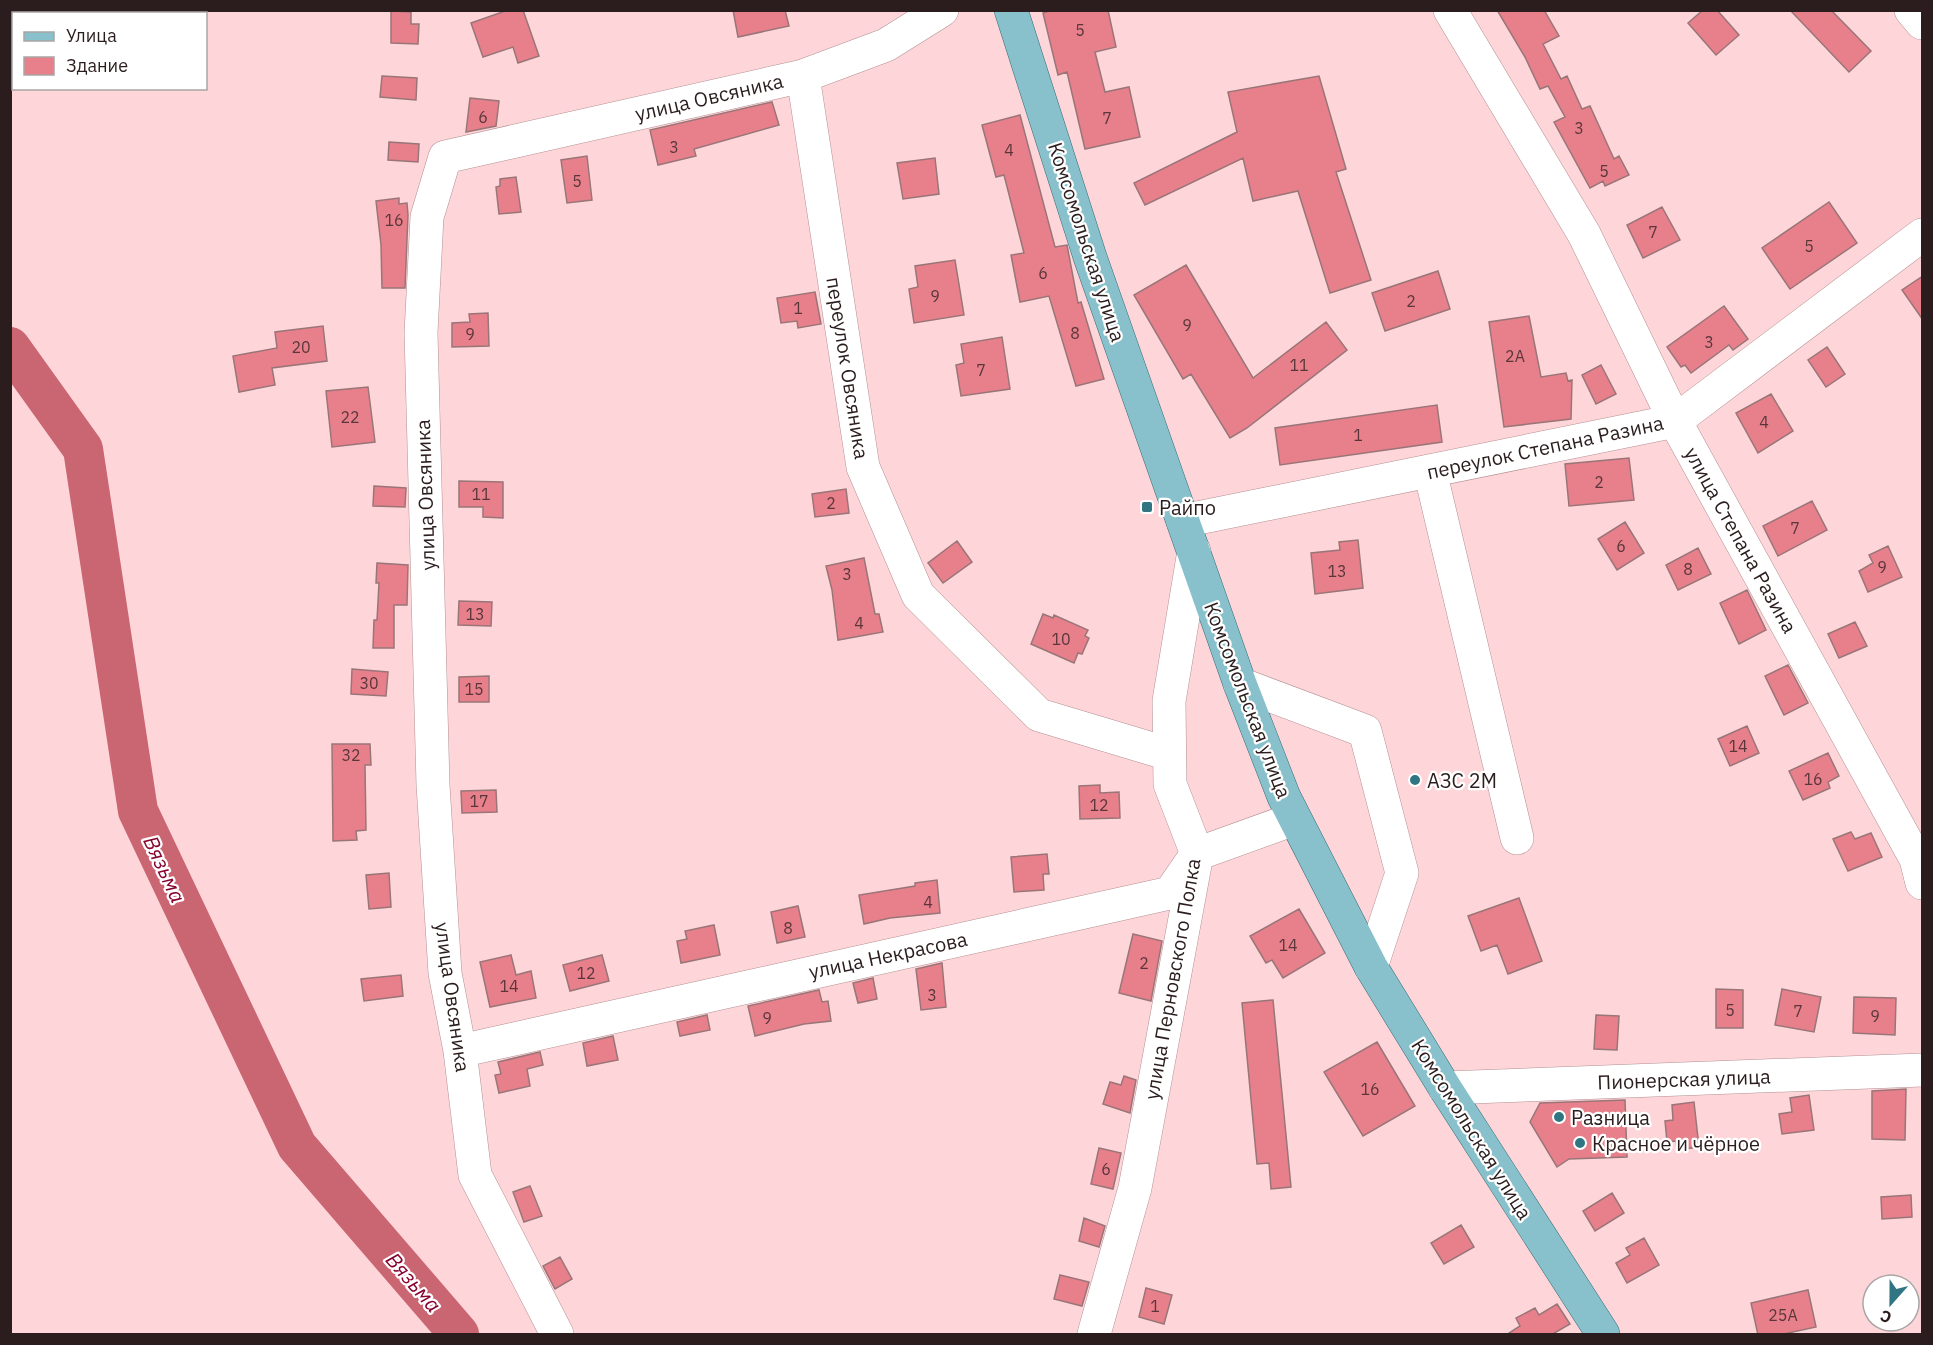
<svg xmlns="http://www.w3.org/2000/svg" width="1933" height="1345" font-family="'IBM Plex Sans',sans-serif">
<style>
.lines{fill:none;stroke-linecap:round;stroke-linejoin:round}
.river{stroke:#ca6572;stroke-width:40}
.building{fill:#e8808c;stroke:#997578;stroke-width:1.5}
.minor-casing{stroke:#b48f91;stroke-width:34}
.major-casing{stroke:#346d78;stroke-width:34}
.minor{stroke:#fff;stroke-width:33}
.major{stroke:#88c1cb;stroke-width:33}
.poi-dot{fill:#2f7682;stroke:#fff;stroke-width:2}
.labels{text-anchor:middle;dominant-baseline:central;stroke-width:4.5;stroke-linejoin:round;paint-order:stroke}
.number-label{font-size:16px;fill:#5a363a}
.street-label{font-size:20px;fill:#2b1d1e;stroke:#fff}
.poi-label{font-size:20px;fill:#2b1d1e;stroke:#fff;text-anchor:start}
.water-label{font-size:21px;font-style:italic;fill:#87022d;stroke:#fff}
</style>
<rect width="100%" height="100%" fill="#fed6d9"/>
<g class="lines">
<!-- river -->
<path class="river" d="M 10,347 L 83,449 L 138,811 L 297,1146 L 459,1334"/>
</g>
<!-- building -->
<path class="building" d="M 508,10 L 523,10 L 539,56 L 518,63 L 513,47 L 483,57 L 471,23 Z
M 733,10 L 785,10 L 789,26 L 738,37 Z
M 1053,10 L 1108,10 L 1116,47 L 1095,52 L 1105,92 L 1129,87 L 1140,137 L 1085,149 L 1067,72 L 1058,75 L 1043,13 Z
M 1497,10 L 1544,10 L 1559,36 L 1543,44 L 1561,79 L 1567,76 L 1582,109 L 1590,106 L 1614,159 L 1619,156 L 1629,175 L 1605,186 L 1603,181 L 1590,188 L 1554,122 L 1565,117 L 1548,86 L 1540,89 L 1525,57 Z
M 1703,10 L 1717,10 L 1739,35 L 1716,55 L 1688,23 Z
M 1790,10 L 1831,10 L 1871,51 L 1849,72 Z
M 391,11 L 411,12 L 411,24 L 419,24 L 418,44 L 391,43 Z
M 382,76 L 417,78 L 416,100 L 380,97 Z
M 1319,76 L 1346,169 L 1336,172 L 1371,280 L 1330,293 L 1298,191 L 1253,201 L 1243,158 L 1145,205 L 1134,183 L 1237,132 L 1228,92 Z
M 470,98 L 499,101 L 496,126 L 466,132 Z
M 772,102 L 779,125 L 694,149 L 696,156 L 658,165 L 650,130 Z
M 1020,115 L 1055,247 L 1067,245 L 1078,303 L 1081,302 L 1104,379 L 1076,386 L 1049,296 L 1020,302 L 1011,255 L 1024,253 L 1004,175 L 996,177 L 982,125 Z
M 389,142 L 419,144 L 418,162 L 388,160 Z
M 587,156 L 592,200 L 567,203 L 561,160 Z
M 935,158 L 939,194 L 903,199 L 897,163 Z
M 516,177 L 521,212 L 499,214 L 496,187 L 500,186 L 500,179 Z
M 399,198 L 399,204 L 407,203 L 408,215 L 405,288 L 382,288 L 381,245 L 376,201 Z
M 1829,202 L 1857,243 L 1790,289 L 1762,248 Z
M 1662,207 L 1680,240 L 1643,258 L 1627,225 Z
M 955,260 L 964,315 L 914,323 L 909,289 L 918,287 L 915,266 Z
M 1186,265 L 1253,378 L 1326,322 L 1347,350 L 1247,428 L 1230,438 L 1191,374 L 1183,379 L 1134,295 Z
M 1438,271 L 1450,309 L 1385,331 L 1372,293 Z
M 1923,276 L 1923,320 L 1902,290 Z
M 815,292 L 821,324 L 798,328 L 797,321 L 781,323 L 777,298 Z
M 1724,306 L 1748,339 L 1733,350 L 1729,345 L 1691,373 L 1685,365 L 1681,367 L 1667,347 Z
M 488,313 L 489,346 L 452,347 L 452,323 L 470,322 L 469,314 Z
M 1529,316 L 1541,377 L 1566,373 L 1568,381 L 1572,380 L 1571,419 L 1504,427 L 1489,322 Z
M 323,326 L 327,361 L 272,368 L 275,385 L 239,392 L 233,356 L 277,348 L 275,332 Z
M 1002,337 L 1010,389 L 961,396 L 956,365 L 964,363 L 961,344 Z
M 1827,347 L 1845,374 L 1826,387 L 1808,360 Z
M 1601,365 L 1616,394 L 1596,404 L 1582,375 Z
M 368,387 L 375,442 L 332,447 L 326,391 Z
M 1771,394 L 1793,431 L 1758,453 L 1736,413 Z
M 1437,405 L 1442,442 L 1280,465 L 1275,428 Z
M 1629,458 L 1634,500 L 1569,506 L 1565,464 Z
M 459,481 L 503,482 L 503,518 L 483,517 L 483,507 L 459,507 Z
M 374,486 L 406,488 L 405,507 L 373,506 Z
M 846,489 L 849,513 L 815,517 L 812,494 Z
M 1812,501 L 1827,530 L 1778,556 L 1763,526 Z
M 1625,522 L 1644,553 L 1617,570 L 1598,539 Z
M 1358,540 L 1363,588 L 1315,594 L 1311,553 L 1340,550 L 1339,542 Z
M 957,541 L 972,562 L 943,583 L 928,563 Z
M 1888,546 L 1902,577 L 1868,592 L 1859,571 L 1873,563 L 1869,555 Z
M 1698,548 L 1711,574 L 1678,590 L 1666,565 Z
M 864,558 L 875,614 L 879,614 L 883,632 L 838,640 L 832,590 L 826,566 Z
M 377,563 L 408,565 L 407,605 L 394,605 L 394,648 L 373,648 L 374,620 L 377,620 L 379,583 L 376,583 Z
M 1747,590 L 1766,630 L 1739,644 L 1720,603 Z
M 459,601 L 492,602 L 491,626 L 458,625 Z
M 1043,614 L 1053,618 L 1054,615 L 1088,630 L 1085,636 L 1089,638 L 1082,654 L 1078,653 L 1074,663 L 1031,644 Z
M 1855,622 L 1867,646 L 1839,658 L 1828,634 Z
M 1788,665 L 1808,703 L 1784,715 L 1765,676 Z
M 352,669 L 388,672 L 386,696 L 351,694 Z
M 489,676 L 489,702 L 459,702 L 459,677 Z
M 1747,726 L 1759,753 L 1730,766 L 1718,739 Z
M 332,744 L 370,744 L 371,765 L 365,765 L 366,830 L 356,831 L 357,840 L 333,841 Z
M 1828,753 L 1839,776 L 1828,782 L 1830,788 L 1803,800 L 1789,771 Z
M 1100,785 L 1100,793 L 1119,792 L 1120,818 L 1080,819 L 1079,786 Z
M 496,790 L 497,812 L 462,813 L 461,791 Z
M 1851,832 L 1855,839 L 1871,833 L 1882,857 L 1848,871 L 1833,839 Z
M 1047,854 L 1049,874 L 1043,874 L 1044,890 L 1014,892 L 1011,857 Z
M 389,873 L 391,907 L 369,909 L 366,875 Z
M 937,880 L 940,913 L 890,918 L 864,924 L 859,895 L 915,886 L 915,883 Z
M 1519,898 L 1542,961 L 1508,974 L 1497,945 L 1481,951 L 1468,916 Z
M 798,906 L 805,937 L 777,943 L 771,912 Z
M 1299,909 L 1325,953 L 1283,978 L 1272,960 L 1266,963 L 1250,936 Z
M 714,925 L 720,955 L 681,963 L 677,941 L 687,939 L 685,931 Z
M 1133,934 L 1162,941 L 1151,1001 L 1119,993 Z
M 511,955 L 516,975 L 531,971 L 536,998 L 490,1007 L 480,962 Z
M 602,955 L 609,981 L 570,991 L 563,965 Z
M 942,963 L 946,1007 L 921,1010 L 916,969 Z
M 401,975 L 403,996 L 364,1001 L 361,979 Z
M 873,978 L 877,999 L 858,1003 L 853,983 Z
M 1716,989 L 1743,990 L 1743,1028 L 1716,1028 Z
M 1782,989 L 1821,997 L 1814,1032 L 1775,1025 Z
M 819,990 L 822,1002 L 828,1001 L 831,1021 L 804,1024 L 755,1036 L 748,1006 Z
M 1854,997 L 1896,998 L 1895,1035 L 1853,1033 Z
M 1273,1000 L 1291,1187 L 1271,1189 L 1269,1163 L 1257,1164 L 1242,1003 Z
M 707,1015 L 710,1030 L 680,1036 L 677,1022 Z
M 1596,1015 L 1619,1016 L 1617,1050 L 1594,1049 Z
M 613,1036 L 618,1060 L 587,1066 L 583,1043 Z
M 1377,1042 L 1415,1106 L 1363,1136 L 1324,1072 Z
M 540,1052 L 543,1065 L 527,1069 L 530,1086 L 499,1093 L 495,1075 L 501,1074 L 498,1062 Z
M 1124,1076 L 1136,1080 L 1130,1113 L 1103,1104 L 1110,1082 L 1121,1085 Z
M 1906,1089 L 1905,1140 L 1872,1139 L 1872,1091 Z
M 1809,1095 L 1814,1130 L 1782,1134 L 1779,1114 L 1792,1112 L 1790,1098 Z
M 1625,1100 L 1627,1157 L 1569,1159 L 1557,1167 L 1530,1122 L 1540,1103 Z
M 1694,1102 L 1699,1147 L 1677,1150 L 1676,1141 L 1667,1142 L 1665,1121 L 1673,1120 L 1672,1105 Z
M 1099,1148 L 1121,1153 L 1113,1189 L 1091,1184 Z
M 530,1186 L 542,1216 L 524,1222 L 513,1192 Z
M 1612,1193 L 1624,1213 L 1595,1231 L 1583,1211 Z
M 1911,1195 L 1912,1217 L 1882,1219 L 1881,1197 Z
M 1084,1218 L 1105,1226 L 1099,1247 L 1079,1241 Z
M 1461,1225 L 1474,1247 L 1444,1264 L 1431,1243 Z
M 1644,1238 L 1659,1265 L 1627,1283 L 1616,1263 L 1630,1255 L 1626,1248 Z
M 560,1257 L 572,1279 L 555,1289 L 543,1266 Z
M 1060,1275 L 1089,1282 L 1082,1306 L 1054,1299 Z
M 1146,1288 L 1172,1295 L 1164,1324 L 1139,1317 Z
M 1808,1290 L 1816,1327 L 1779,1335 L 1758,1335 L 1751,1303 Z
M 1557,1304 L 1570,1324 L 1551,1335 L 1506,1335 L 1520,1326 L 1516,1318 L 1535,1308 L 1539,1315 Z"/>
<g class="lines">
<!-- minor casing -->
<g class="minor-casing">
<path id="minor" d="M 1450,10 L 1584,234 L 1675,421 L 1916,859 L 1922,883
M 1911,10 L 1922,23
M 803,76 L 863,467 L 918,595 L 1039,715 L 1169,754
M 1430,471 L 1517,838
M 1183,521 L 1675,421 L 1922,235
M 1240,684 L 1365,731 L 1402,873 L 1371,967
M 460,1051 L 1170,893 L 1197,854 L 1294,819
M 1445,1088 L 1922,1070
M 557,1334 L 475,1175 L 460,1051 L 445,973 L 433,785 L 421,333 L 427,217 L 445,157 L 803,76 L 886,45 L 942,10
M 1094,1334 L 1135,1188 L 1197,854 L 1170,784 L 1169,701 L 1194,551"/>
</g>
<!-- major casing -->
<g class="major-casing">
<path id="major" d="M 1011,10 L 1090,257 L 1240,684 L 1284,797 L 1371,967 L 1445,1088 L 1603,1334"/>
</g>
<!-- minor -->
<use href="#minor" class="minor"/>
<!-- major -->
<use href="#major" class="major"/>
</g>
<!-- markers -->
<g class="poi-dot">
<rect x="1141" y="501" width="12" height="12" rx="3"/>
<circle cx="1415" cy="780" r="6"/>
<circle cx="1559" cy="1117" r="6"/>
<circle cx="1580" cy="1143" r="6"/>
</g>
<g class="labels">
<!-- number labels -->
<g class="number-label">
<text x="1080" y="30">5</text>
<text x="483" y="117">6</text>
<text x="1107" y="118">7</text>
<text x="1579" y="128">3</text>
<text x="674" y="147">3</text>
<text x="1009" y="150">4</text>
<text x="1604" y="171">5</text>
<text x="577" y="181">5</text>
<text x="394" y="220">16</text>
<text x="1653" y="232">7</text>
<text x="1809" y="246">5</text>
<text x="1043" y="273">6</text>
<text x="935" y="296">9</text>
<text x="1411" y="301">2</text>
<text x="798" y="308">1</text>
<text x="1187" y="325">9</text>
<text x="1075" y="333">8</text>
<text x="470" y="334">9</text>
<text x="1709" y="342">3</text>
<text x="301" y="347">20</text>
<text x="1515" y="356">2А</text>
<text x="1299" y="365">11</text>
<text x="981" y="370">7</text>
<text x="350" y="417">22</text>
<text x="1764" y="422">4</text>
<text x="1358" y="435">1</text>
<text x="1599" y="482">2</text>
<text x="481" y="494">11</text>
<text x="831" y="503">2</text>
<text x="1795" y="528">7</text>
<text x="1621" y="546">6</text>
<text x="1882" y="567">9</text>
<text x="1688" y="569">8</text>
<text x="1337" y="571">13</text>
<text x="847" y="574">3</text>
<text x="475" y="614">13</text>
<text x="859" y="623">4</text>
<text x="1061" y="639">10</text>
<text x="369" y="683">30</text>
<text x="474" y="689">15</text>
<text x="1738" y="746">14</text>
<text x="351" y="755">32</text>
<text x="1813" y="779">16</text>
<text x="479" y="801">17</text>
<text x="1099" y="805">12</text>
<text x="928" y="902">4</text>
<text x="788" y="928">8</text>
<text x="1288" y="945">14</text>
<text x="1144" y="963">2</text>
<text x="586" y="973">12</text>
<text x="509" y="986">14</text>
<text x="932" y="995">3</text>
<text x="1730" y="1010">5</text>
<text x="1798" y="1011">7</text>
<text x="1875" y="1016">9</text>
<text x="767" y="1018">9</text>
<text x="1370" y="1089">16</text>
<text x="1106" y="1169">6</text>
<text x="1155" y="1306">1</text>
<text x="1783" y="1315">25А</text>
</g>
<!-- street labels -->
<g class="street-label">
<text transform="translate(709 97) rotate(-13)">улица Овсяника</text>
<text transform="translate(1087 242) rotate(72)">Комсомольская улица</text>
<text transform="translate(848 368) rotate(81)">переулок Овсяника</text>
<text transform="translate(1545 447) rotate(-12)">переулок Степана Разина</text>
<text transform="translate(425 495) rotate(-92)">улица Овсяника</text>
<text transform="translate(1741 540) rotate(61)">улица Степана Разина</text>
<text transform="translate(1248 700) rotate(69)">Комсомольская улица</text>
<text transform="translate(888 955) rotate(-12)">улица Некрасова</text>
<text transform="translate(1172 979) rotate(-80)">улица Перновского Полка</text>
<text transform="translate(453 997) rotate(82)">улица Овсяника</text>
<text transform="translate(1684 1079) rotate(-2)">Пионерская улица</text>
<text transform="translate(1472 1129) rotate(58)">Комсомольская улица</text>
</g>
<!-- poi labels -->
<g class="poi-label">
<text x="1159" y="507">Райпо</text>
<text x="1427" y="780">АЗС 2М</text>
<text x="1571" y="1117">Разница</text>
<text x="1592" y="1143">Красное и чёрное</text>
</g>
<!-- water labels -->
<g class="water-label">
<text transform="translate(165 869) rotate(65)">Вязьма</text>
<text transform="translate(414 1282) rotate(49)">Вязьма</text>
</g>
</g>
<!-- border -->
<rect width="1933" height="1345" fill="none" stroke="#2b1d1e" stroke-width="24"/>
<!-- legend -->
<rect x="12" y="12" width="195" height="78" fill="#ffffff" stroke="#aaa5a5" stroke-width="1.5"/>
<rect x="24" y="32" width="30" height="9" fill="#88c1cb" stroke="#aaa5a5" stroke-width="1.5"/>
<text x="66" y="42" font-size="18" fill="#2b1d1e">Улица</text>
<rect x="24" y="57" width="30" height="18" fill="#e8808c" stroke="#aaa5a5" stroke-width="1.5"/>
<text x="66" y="72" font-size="18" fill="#2b1d1e">Здание</text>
<!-- north arrow -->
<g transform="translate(1891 1303) rotate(201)"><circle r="28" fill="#ffffff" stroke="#aaa5a5" stroke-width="1.5"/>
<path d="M0-4.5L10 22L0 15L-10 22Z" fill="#2f7682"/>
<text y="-9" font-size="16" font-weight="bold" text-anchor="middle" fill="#2b1d1e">С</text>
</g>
</svg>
